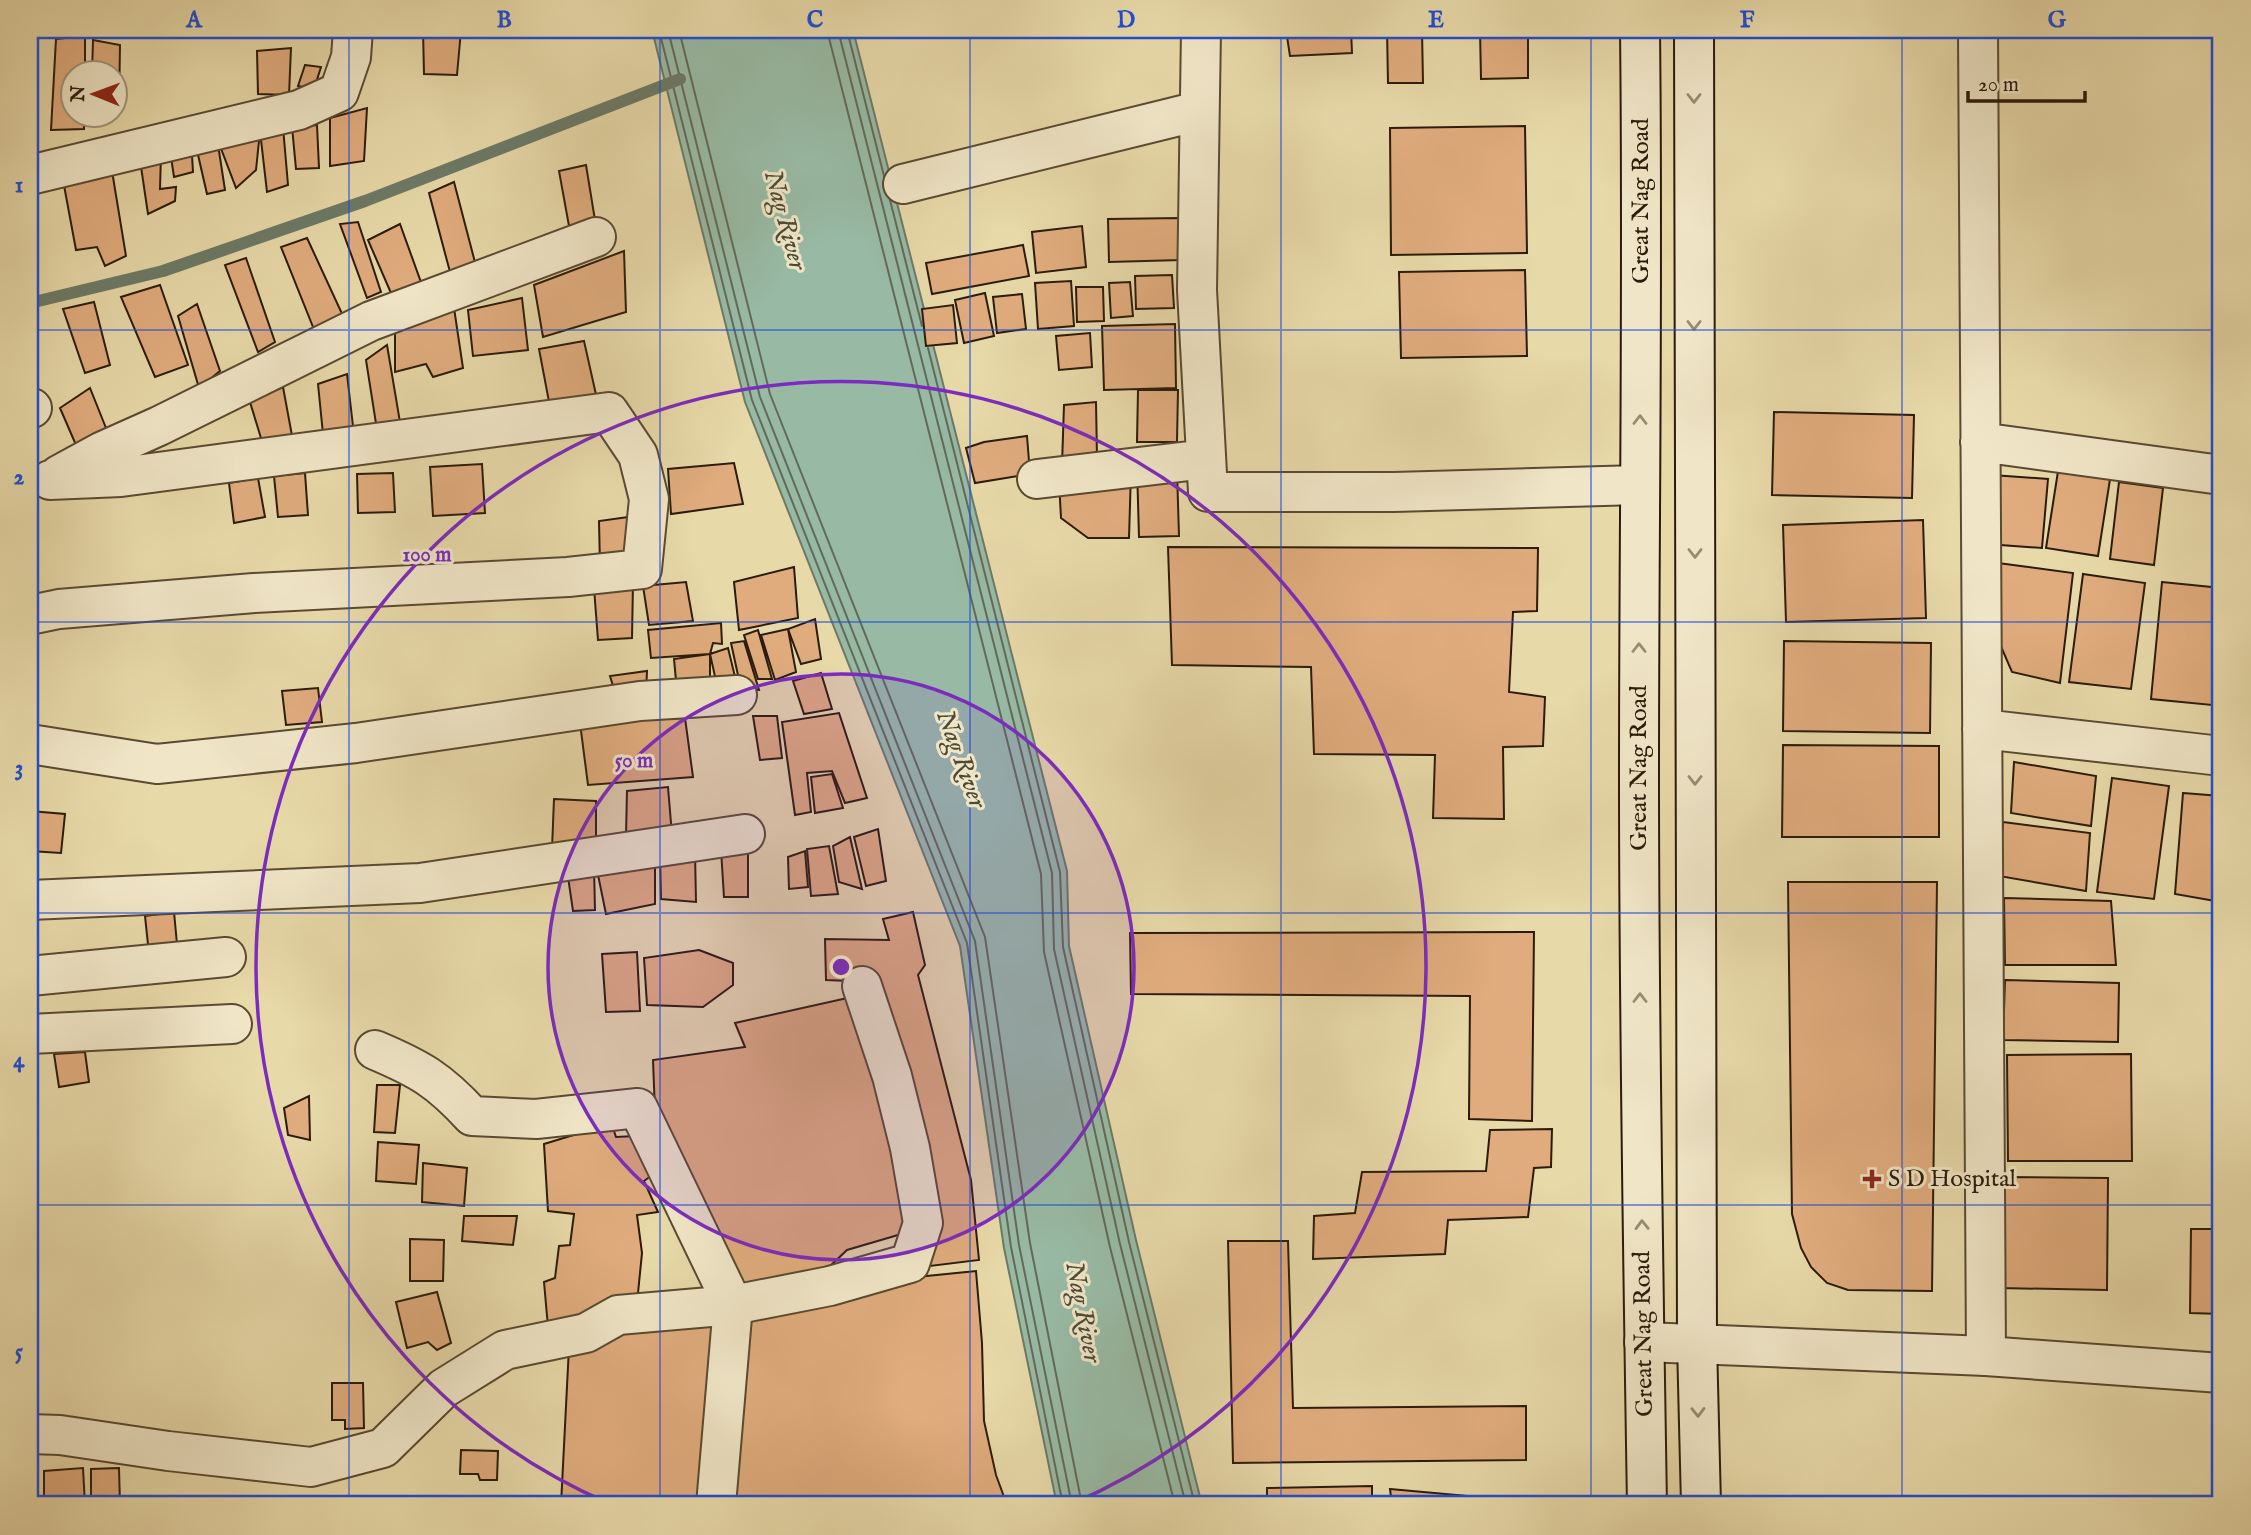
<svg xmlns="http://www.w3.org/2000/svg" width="2251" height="1535" font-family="'IM FELL English',serif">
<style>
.water{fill:#98baa5;stroke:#6c7a67;stroke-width:2}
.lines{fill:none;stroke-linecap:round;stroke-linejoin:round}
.shore{stroke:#626a58;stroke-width:2}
.stream{stroke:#6c7a67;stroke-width:12}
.building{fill:#e0ac7d;stroke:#2b1b0a;stroke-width:2}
.minor-casing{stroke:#5a4a32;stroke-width:42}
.tertiary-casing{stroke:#5a4a32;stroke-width:42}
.secondary-casing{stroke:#2b1b0a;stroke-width:42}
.minor{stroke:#f0e6c7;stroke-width:38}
.tertiary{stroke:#f0e6c7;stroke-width:38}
.secondary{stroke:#f0e6c7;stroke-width:38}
.oneway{stroke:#978b72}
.grid{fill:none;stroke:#1d4ed8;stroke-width:2;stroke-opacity:0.55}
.ring{fill:none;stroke:#7b2cbf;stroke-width:3.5}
.poi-dot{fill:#8f2418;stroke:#f0e6c7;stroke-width:2.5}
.labels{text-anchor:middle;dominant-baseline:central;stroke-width:6;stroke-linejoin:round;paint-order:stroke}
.street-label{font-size:24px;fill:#2b1b0a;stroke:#f0e6c7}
.poi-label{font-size:24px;fill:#2b1b0a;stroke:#f0e6c7;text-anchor:start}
.water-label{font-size:26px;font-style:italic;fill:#4c4b38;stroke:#f0e6c7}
.centre{fill:#7b2cbf;stroke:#f0e6c7;stroke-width:3.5}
.ring-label{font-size:21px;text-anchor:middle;font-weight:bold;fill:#7b2cbf;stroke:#f0e6c7;stroke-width:6;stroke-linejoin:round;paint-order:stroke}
.neatline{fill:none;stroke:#1d4ed8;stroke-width:2.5}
.grid-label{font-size:23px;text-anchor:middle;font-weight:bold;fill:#1d4ed8}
</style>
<rect width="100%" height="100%" fill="#e8d9a9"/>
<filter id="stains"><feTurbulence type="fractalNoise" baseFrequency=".00286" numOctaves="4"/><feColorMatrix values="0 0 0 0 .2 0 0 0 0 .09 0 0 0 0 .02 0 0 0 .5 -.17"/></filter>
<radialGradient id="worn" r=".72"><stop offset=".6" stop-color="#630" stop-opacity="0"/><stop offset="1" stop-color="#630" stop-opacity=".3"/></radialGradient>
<!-- water -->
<path class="water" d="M 652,30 L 853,30 L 1067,871 L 1069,946 L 1136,1240 L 1202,1505 L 1057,1505 L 1004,1248 L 960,946 L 745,402 Z"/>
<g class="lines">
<!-- shore -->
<path class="shore" d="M 659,30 L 752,400 L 967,943 L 1011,1247 L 1063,1505
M 668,30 L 760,397 L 975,941 L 1019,1245 L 1072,1505
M 679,30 L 770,394 L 985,937 L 1030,1243 L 1082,1505
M 827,30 L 1041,874 L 1044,952 L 1110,1247 L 1175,1505
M 838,30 L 1052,873 L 1054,949 L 1120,1244 L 1186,1505
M 847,30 L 884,176
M 890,200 L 922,326
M 928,348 L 1060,872 L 1063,947 L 1129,1242 L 1195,1505"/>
<!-- stream -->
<path class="stream" d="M 30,303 L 163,271 L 365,201 L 680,79"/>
</g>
<!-- building -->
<path class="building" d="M 60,30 L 86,30 L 85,36 Z
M 86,30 L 108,30 L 108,33 L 85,36 Z
M 226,30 L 286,30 L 286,38 L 226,31 Z
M 423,30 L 461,30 L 457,75 L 424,74 Z
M 1286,30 L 1351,30 L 1352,53 L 1290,56 Z
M 1387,30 L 1422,30 L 1423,83 L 1388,83 Z
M 1480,30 L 1528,30 L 1528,78 L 1481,79 Z
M 85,36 L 85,74 L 74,74 L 74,116 L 84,116 L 84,129 L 51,130 L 56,39 Z
M 93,40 L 120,45 L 119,106 L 116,106 L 116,74 L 92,74 Z
M 291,48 L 289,95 L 258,94 L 257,51 Z
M 305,65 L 321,67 L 314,89 L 298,86 Z
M 367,108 L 364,161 L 330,166 L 330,118 Z
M 317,125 L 319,168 L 296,169 L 292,127 Z
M 1525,126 L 1527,253 L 1391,255 L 1390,128 Z
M 283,127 L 288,185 L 267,192 L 260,131 Z
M 260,131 L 256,170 L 236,188 L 217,138 Z
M 217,138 L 225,190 L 207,194 L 196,146 Z
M 191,139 L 193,172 L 174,177 L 169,144 Z
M 161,154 L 160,189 L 176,187 L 175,201 L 148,214 L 140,160 Z
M 586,165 L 595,220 L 569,226 L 559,171 Z
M 112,171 L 126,256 L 105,266 L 97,247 L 76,250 L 63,180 Z
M 454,182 L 477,270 L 450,272 L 429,193 Z
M 1181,218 L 1181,260 L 1109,262 L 1108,219 Z
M 358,222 L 381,292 L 367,298 L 340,224 Z
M 400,224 L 422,285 L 394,300 L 368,240 Z
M 1082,226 L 1086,267 L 1036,273 L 1032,232 Z
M 307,238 L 344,318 L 315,332 L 281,247 Z
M 1023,245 L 1029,276 L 932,294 L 926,263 Z
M 624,251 L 626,312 L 543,337 L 534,285 Z
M 246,258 L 275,342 L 258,352 L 225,265 Z
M 1525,270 L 1527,356 L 1401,358 L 1399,272 Z
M 1172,275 L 1174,308 L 1136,309 L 1135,276 Z
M 1071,281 L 1074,326 L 1038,329 L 1035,283 Z
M 1130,282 L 1133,316 L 1111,318 L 1109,283 Z
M 160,285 L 188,365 L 155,377 L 121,297 Z
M 1076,287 L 1103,287 L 1104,321 L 1077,322 Z
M 985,293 L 994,336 L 964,343 L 955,300 Z
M 1022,294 L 1026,329 L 997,333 L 993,297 Z
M 522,298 L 528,350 L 473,356 L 468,310 Z
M 94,302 L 110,365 L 85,373 L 63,309 Z
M 197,304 L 220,371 L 199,388 L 178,316 Z
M 953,305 L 957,343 L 926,346 L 922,309 Z
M 454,308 L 463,368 L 433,377 L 426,364 L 395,372 L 395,333 Z
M 1175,324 L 1176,388 L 1104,390 L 1102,326 Z
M 1090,333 L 1092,367 L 1059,370 L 1056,336 Z
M 584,341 L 599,408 L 550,407 L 539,349 Z
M 387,345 L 401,428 L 377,430 L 366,360 Z
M 347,374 L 354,435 L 323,434 L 318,384 Z
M 283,387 L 293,441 L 264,448 L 250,402 Z
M 90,388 L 108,433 L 79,452 L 60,408 Z
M 1138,390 L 1178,390 L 1177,442 L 1137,442 Z
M 1096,402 L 1097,458 L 1062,465 L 1064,405 Z
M 1774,412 L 1914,415 L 1912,498 L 1772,495 Z
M 1027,436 L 1030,474 L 975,483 L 966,448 L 984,442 Z
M 734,463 L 743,504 L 671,514 L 668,469 Z
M 482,464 L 485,513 L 433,516 L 430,467 Z
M 2059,465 L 2111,473 L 2098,556 L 2046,548 Z
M 1137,467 L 1177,470 L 1179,536 L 1139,537 Z
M 1131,472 L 1129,538 L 1088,538 L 1061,518 L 1059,481 Z
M 305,473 L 308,515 L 278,517 L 274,476 Z
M 393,473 L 395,512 L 358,513 L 357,474 Z
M 1992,475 L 2048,479 L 2042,548 L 1987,544 Z
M 258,478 L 265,517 L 234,523 L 229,483 Z
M 2119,482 L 2163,488 L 2154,565 L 2110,559 Z
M 2221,505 L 2221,571 L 2213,569 Z
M 643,515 L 638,565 L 600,566 L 599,521 Z
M 1923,520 L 1926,618 L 1786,622 L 1783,525 Z
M 1168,547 L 1538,548 L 1537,611 L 1513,612 L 1509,692 L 1545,697 L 1543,746 L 1503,747 L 1504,819 L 1433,818 L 1435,755 L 1314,754 L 1311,667 L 1172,665 Z
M 1998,563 L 2073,573 L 2060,683 L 2012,672 L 1999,642 Z
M 794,567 L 798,618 L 739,630 L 734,582 Z
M 2083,574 L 2145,583 L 2131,689 L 2069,682 Z
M 633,582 L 632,638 L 598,640 L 594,588 Z
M 686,582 L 693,621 L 649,625 L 643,586 Z
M 2162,582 L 2221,588 L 2221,614 L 2212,705 L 2151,699 Z
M 815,619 L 821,659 L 801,664 L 788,629 Z
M 721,623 L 722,644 L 713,643 L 710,654 L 651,658 L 648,630 Z
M 788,629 L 796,672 L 775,680 L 761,635 Z
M 758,630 L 772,679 L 758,679 L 744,635 Z
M 744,641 L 759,690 L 741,689 L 731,643 Z
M 1784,641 L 1931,643 L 1930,733 L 1783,731 Z
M 728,648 L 738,689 L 718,690 L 710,654 Z
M 710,654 L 710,691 L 677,691 L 674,659 Z
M 647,671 L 646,693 L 616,696 L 610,676 Z
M 821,673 L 832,709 L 804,714 L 793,681 Z
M 318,688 L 322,722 L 286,725 L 282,691 Z
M 839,713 L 867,798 L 845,803 L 832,771 L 807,773 L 811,812 L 795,815 L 782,722 Z
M 753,716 L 777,716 L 782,758 L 760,760 Z
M 685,718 L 693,777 L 588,785 L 580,723 Z
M 1783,745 L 1939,746 L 1939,837 L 1782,837 Z
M 2014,762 L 2096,776 L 2091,826 L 2011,813 Z
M 832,774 L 843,808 L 815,813 L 811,777 Z
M 2112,778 L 2169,786 L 2154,899 L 2097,892 Z
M 668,787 L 672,835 L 626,835 L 627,791 Z
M 2183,793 L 2221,796 L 2221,902 L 2175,894 Z
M 554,799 L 596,801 L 596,848 L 552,849 Z
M 30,811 L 65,814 L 61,853 L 30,851 Z
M 2003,822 L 2090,833 L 2086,891 L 1999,876 Z
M 878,829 L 886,881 L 866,886 L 854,837 Z
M 850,837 L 862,889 L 839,882 L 833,846 Z
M 829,846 L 838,894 L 811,896 L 807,849 Z
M 748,848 L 748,897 L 724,897 L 721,850 Z
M 805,851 L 808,887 L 789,889 L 788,857 Z
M 695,852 L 696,902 L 661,899 L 660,856 Z
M 655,858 L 655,904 L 606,914 L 596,865 Z
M 594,868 L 595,910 L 573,911 L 567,870 Z
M 1788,882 L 1937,882 L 1932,1291 L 1848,1290 L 1827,1283 L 1811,1267 L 1801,1248 L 1792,1214 Z
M 2004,898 L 2111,901 L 2116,965 L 2005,965 Z
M 174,912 L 177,944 L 149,954 L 145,916 Z
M 913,912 L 925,965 L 918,975 L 971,1180 L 979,1260 L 922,1267 L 874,982 L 826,980 L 825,939 L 889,940 L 883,919 Z
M 1534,932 L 1532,1121 L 1469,1119 L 1470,996 L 1131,994 L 1130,933 Z
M 699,950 L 733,963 L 733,985 L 703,1007 L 647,1005 L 644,958 Z
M 637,952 L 640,1011 L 606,1012 L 602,954 Z
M 2005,980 L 2119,983 L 2118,1042 L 2003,1040 Z
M 852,997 L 906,1186 L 905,1233 L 847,1250 L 827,1269 L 741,1294 L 655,1112 L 653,1060 L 745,1047 L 735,1023 Z
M 85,1052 L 89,1082 L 59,1087 L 54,1054 Z
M 2131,1054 L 2132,1161 L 2008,1161 L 2007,1055 Z
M 377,1085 L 400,1085 L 395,1133 L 374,1132 Z
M 309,1096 L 310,1140 L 288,1135 L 284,1108 Z
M 610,1119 L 616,1137 L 636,1136 L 659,1170 L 644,1181 L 658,1212 L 637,1215 L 642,1253 L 638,1293 L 607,1312 L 548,1327 L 544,1282 L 555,1278 L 559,1246 L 570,1245 L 574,1214 L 548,1211 L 544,1144 L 580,1133 Z
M 1552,1129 L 1551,1167 L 1534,1168 L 1528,1217 L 1448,1220 L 1445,1254 L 1313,1259 L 1314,1216 L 1355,1213 L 1362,1172 L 1486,1171 L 1490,1130 Z
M 378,1142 L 419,1145 L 416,1184 L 376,1181 Z
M 423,1163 L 467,1168 L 464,1206 L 422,1202 Z
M 2000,1177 L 2108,1178 L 2107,1290 L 1999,1288 Z
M 464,1216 L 517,1216 L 513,1245 L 462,1241 Z
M 2191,1229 L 2221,1229 L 2221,1314 L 2190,1313 Z
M 410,1239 L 444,1240 L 443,1281 L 410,1281 Z
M 1228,1241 L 1288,1241 L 1293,1408 L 1526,1406 L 1526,1460 L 1233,1463 Z
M 976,1271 L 982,1343 L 984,1421 L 996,1475 L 1007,1505 L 729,1505 L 743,1318 L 897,1279 Z
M 437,1292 L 451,1343 L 437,1350 L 428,1342 L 407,1348 L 396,1302 Z
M 719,1317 L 703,1505 L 561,1505 L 569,1347 L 612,1329 Z
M 332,1383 L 363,1383 L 364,1428 L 345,1429 L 345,1420 L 332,1420 Z
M 461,1450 L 498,1451 L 497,1480 L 480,1480 L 478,1474 L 460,1474 Z
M 83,1468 L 85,1505 L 44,1505 L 44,1471 Z
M 119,1468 L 120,1505 L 91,1505 L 91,1469 Z
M 1372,1486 L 1372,1505 L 1267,1505 L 1267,1488 Z
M 1390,1489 L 1544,1503 L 1587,1502 L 1587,1505 L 1392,1505 Z
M 446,1501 L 476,1501 L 476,1505 L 446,1505 Z"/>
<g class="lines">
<!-- minor casing -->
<g class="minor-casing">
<path id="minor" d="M 1201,30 L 1197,290 L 1208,492 L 1394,492 L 1639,485
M 1978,30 L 1986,1356
M 30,175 L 299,110 L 339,92 L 351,57 L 353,30
M 903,184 L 1199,111
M 30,409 L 32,408
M 1980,442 L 2221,475
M 59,475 L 103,451 L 159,426 L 371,321 L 596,237
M 1037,479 L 1206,459
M 30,615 L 59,609 L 254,593 L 568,577 L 642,569 L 649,499 L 638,455 L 609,412 L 121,477 L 50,480
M 1982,729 L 2221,756
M 30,744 L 157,764 L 356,743 L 640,701 L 737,695
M 30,900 L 420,883 L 745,834
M 30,976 L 226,957
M 30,1034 L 232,1024
M 30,1434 L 60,1435 L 168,1451 L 311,1467 L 383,1448 L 444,1388 L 505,1350 L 586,1333 L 618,1315 L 733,1305 L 638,1108 L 536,1119 L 472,1116 C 439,1080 420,1069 375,1050
M 716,1505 L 733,1305 L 830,1286 L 910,1263 L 923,1223 L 910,1148 L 892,1076 L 862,986"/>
</g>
<!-- tertiary casing -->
<g class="tertiary-casing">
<path id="tertiary" d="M 1644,1342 L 1986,1356 L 2221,1373"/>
</g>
<!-- secondary casing -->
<g class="secondary-casing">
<path id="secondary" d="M 1640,30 C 1643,279 1639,529 1639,779 C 1639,1021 1643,1263 1647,1505
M 1694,30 L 1697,1343 L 1701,1505"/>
</g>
<!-- minor -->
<use href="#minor" class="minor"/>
<!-- tertiary -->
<use href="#tertiary" class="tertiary"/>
<!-- secondary -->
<use href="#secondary" class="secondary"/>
</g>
<!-- one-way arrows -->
<defs><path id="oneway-chevron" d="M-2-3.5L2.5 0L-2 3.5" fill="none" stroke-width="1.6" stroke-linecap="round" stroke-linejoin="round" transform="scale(1.75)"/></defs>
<g class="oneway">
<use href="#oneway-chevron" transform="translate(1694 98) rotate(90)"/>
<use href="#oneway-chevron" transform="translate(1694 325) rotate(90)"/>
<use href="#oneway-chevron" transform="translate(1640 420) rotate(-90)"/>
<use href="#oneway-chevron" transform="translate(1695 553) rotate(90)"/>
<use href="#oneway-chevron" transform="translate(1639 648) rotate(-90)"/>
<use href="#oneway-chevron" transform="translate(1695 780) rotate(90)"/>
<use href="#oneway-chevron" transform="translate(1640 998) rotate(-90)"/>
<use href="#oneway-chevron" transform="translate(1642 1225) rotate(-91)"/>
<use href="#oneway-chevron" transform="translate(1698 1412) rotate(89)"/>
</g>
<!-- grid -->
<path class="grid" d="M 349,30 L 349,1505M 660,30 L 660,1505M 970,30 L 970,1505M 1281,30 L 1281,1505M 1591,30 L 1591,1505M 1902,30 L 1902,1505M 30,330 L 2221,330M 30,622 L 2221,622M 30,913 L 2221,913M 30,1205 L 2221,1205"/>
<!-- distance rings -->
<circle cx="841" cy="967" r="293" fill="#7b2cbf" fill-opacity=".12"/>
<g class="ring">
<circle cx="841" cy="967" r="293"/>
<path d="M608 1503A585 585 0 1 1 1074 1503"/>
</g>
<!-- markers -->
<path class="poi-dot" d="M1868.5 1168.5h7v7h7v7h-7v7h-7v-7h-7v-7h7z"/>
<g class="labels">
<!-- street labels -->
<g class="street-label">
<text transform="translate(1641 201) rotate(-90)">Great Nag Road</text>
<text transform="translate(1639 768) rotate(-90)">Great Nag Road</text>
<text transform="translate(1644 1334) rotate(-91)">Great Nag Road</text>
</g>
<!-- poi labels -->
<g class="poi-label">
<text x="1888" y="1179">S D Hospital</text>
</g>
<!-- water labels -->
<g class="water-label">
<text transform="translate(785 220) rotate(75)">Nag River</text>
<text transform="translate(961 759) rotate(70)">Nag River</text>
<text transform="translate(1083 1312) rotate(79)">Nag River</text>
</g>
</g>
<circle cx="841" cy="967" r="10" class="centre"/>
<g class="ring-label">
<text x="427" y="561">100 m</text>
<text x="634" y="767">50 m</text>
</g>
<!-- margin -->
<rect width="2251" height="1535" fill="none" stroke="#e8d9a9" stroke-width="77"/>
<!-- north arrow -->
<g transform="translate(94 94) rotate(271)"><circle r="33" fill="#f0e6c7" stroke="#a1957b" stroke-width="2"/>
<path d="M0-5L12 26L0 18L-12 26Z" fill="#8f2418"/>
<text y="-10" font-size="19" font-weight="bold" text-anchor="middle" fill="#2b1b0a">N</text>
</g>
<!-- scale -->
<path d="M1968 91v10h117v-10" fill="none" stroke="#2b1b0a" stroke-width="3.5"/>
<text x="1978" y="91" font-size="21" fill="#2b1b0a" stroke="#f0e6c7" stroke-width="5" paint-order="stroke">20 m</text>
<rect x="38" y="38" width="2174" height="1458" class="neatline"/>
<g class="grid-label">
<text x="194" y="27">A</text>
<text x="504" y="27">B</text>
<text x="815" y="27">C</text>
<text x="1126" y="27">D</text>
<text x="1436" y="27">E</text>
<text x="1747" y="27">F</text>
<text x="2057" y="27">G</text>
<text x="19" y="192">1</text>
<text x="19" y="484">2</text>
<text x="19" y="775">3</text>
<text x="19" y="1067">4</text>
<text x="19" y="1359">5</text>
</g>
<rect width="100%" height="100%" filter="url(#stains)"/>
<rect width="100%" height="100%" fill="url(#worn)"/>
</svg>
